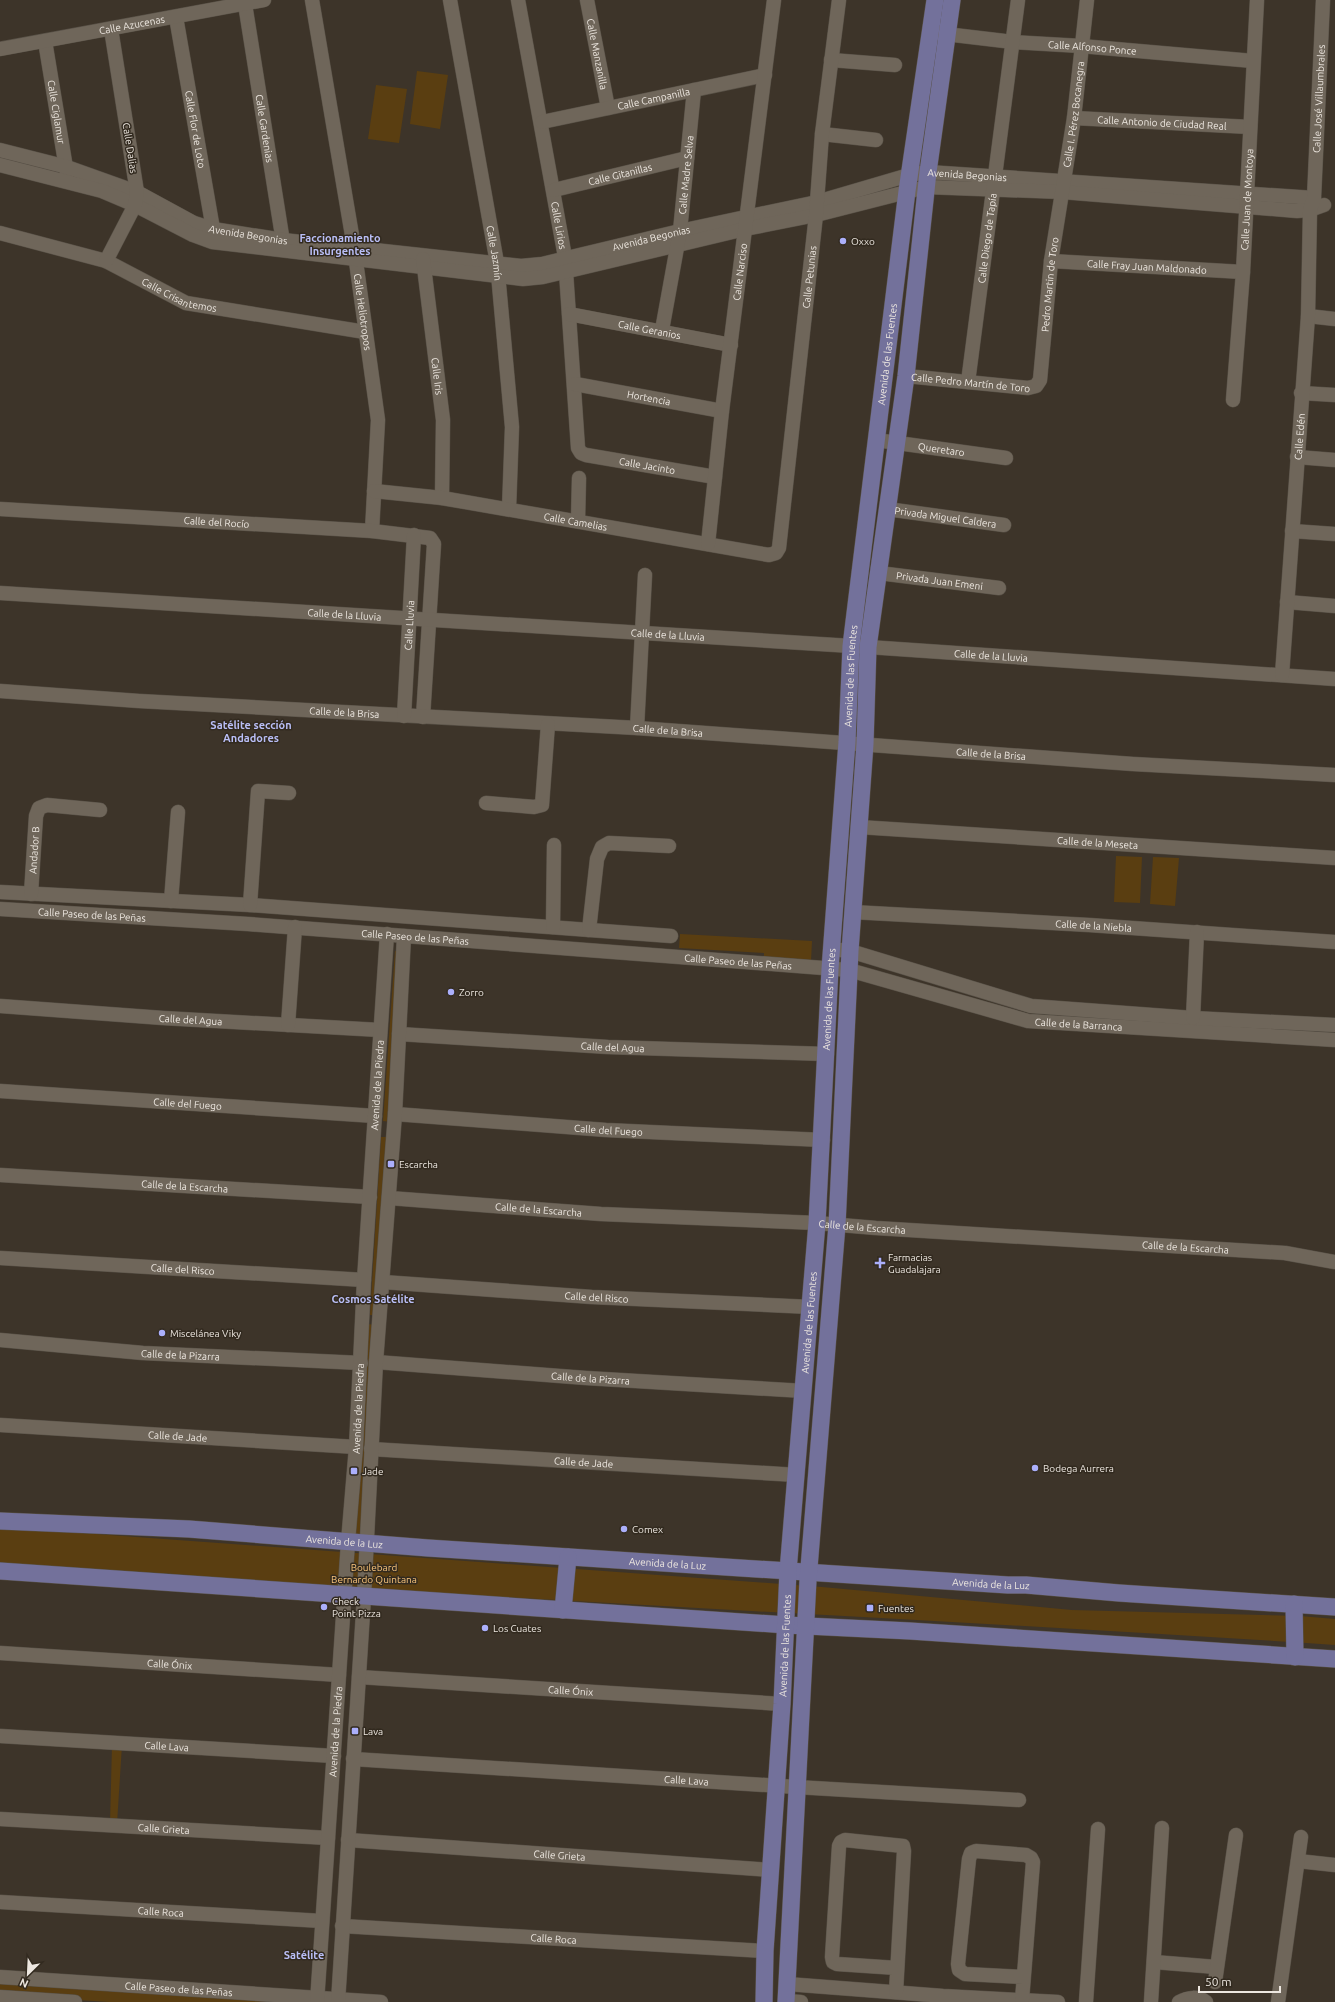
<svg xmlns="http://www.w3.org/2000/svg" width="1335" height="2002" font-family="Ubuntu,sans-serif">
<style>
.green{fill:#5a3e11}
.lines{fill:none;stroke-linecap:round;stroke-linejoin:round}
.minor-casing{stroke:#585147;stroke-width:15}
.major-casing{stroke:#585147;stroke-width:18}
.minor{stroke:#6f665a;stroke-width:14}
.major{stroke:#73719b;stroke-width:17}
.poi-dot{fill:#abaffb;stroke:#322a1f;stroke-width:1.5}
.labels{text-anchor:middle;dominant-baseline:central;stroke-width:3;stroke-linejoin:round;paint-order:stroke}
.street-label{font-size:10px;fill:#ede7e0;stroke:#322a1f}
.poi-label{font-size:10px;fill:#ede7e0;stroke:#322a1f;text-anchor:start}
.park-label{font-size:10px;fill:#fbc67c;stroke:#322a1f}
.neighbourhood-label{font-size:11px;font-weight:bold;fill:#b9bef6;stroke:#322a1f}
</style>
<rect width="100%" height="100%" fill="#3d3429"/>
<!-- green -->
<path class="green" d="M 417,71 L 448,75 L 440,129 L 410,124 Z
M 376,85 L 407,89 L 399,143 L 368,139 Z
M 1116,856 L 1142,857 L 1140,903 L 1114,902 Z
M 1153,857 L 1179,858 L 1175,906 L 1150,904 Z
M 680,934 L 812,941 L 811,961 L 764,959 L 764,953 L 679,948 Z
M 395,951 L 401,952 L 392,1122 L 383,1121 Z
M 381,1137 L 389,1137 L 378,1315 L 370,1315 Z
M 366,1324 L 379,1325 L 365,1536 L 351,1536 Z
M 0,1527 L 822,1587 L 1072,1610 L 1300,1616 L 1335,1619 L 1335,1645 C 963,1620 591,1605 220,1579 L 190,1575 L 0,1563 Z
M 112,1745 L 122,1745 L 117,1824 L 110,1824 Z
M 0,1980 L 309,2002 L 109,2002 L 0,1995 Z"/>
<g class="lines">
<!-- minor casing -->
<g class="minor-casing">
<g id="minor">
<path id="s1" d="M 312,0 L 354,247 L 378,420 L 372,531"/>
<path id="s2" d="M 450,0 L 497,263 L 512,427 L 509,509"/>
<path id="s3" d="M 518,0 L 565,257 L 578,448 L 581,453 L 586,455 L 715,477"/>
<path id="s4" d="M 587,0 L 608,108"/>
<path id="s5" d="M 245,4 L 284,248"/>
<path id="s6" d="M 176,17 L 213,229 L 213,236"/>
<path id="s7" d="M 937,33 L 1013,42 L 1081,46 L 1253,61"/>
<path id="s8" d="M 45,41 L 67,174"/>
<path id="s9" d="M 0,49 L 264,0"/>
<path d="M 831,60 L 895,65"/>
<path id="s10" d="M 1074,118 L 1250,127"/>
<path id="s11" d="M 542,122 L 765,75"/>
<path d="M 822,134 L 876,140"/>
<path id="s12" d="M 0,150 L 67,167 L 137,192 L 194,223 L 213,229 L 283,240 L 521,266 L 542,264 L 680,231 L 817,202 L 909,175 L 928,172 L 1314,198"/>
<path d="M 0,165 L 102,191 L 135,205 L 193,235 L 212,242 L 523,279 L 543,277 L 745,229 L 816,215 L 926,187 L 1062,192 L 1297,211 L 1310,210 L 1324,205"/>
<path id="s13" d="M 554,190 L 687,158"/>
<path id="s14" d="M 0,233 L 106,261 L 186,303 L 365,332"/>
<path id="s15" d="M 423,259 L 443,420 L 442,498"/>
<path d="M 106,261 L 135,205 L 137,192 L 111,29"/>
<path id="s16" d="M 1051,261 L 1243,272"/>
<path id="s17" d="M 569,314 L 731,345"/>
<path d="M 1308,316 L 1335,319"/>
<path id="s18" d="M 662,330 L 680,231 L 694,90"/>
<path id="s19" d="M 906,376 L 1028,388 L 1036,386 L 1040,380 L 1051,261 L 1074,118 L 1087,0"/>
<path id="s20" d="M 968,382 L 1018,0"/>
<path id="s21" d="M 575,384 L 722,411"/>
<path d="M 1301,393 L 1335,395"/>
<path id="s22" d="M 1233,400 L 1243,272 L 1257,0"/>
<path id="s23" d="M 876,440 L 1006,458"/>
<path d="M 1297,457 L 1335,460"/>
<path id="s24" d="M 374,491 L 442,498 L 769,555 L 776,553 L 779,548 L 816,215 L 822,134 L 839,0"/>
<path id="s25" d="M 0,509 L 372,531 L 430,538 L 434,544 L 423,717"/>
<path id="s26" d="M 887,509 L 1004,525"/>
<path d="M 578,521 L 579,478"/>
<path d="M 1292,531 L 1335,534"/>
<path id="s27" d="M 708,544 L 722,411 L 774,0"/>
<path id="s28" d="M 879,573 L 999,588"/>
<path id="s29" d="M 0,593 L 868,647 L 1335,679"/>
<path d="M 1287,602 L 1335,606"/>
<path id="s30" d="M 1282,675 L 1308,316 L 1310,210 L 1314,198 L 1323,0"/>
<path id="s31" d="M 0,691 L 139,701 L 637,728 L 1133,764 L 1335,775"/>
<path id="s32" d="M 404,716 L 414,535"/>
<path d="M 637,728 L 645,575"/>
<path d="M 486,803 L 534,807 L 542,805 L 548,724"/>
<path id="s33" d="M 859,827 L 1335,858"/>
<path d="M 0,892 L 250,905 L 671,936"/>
<path id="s34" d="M 31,894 L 36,816 L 39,808 L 47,805 L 100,810"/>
<path d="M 171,901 L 178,812"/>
<path d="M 250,905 L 258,791 L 289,793"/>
<path id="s35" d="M 0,909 L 248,924 L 849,970 L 1028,1021 L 1335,1040"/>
<path id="s36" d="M 852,912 L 1089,925 L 1335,942"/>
<path d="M 553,927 L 554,845"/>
<path d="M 589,930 L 597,859 L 602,847 L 609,843 L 669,846"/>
<path d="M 840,950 L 850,951 L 1031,1006 L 1193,1018 L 1335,1025"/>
<path id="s37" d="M 0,1006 L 163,1018 L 380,1030"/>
<path d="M 1193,1018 L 1197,932"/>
<path d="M 288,1025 L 295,927"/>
<path id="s38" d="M 399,1034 L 608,1047 L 827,1054"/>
<path id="s39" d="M 0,1091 L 375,1116"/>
<path id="s40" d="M 395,1114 L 606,1130 L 823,1140"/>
<path id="s41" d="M 0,1175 L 370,1197"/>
<path id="s42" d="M 389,1198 L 601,1214 L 817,1223 L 876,1228 L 1285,1253 L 1335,1262"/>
<path id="s43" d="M 0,1258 L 364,1280"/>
<path id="s44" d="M 383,1282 L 592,1297 L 811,1307"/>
<path id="s45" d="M 0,1340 L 143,1353 L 361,1363"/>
<path id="s46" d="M 376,1362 L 586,1378 L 804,1391"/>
<path id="s47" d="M 0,1425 L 356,1447"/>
<path id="s48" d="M 371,1449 L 797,1475"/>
<path id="s49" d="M 0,1653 L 339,1675"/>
<path id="s50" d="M 359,1677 L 782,1704"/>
<path id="s51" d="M 0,1736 L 334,1756"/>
<path id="s52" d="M 353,1759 L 796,1787 L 1019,1800"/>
<path id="s53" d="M 0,1819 L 328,1838"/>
<path id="s54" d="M 348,1840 L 771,1870"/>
<path d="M 1298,1861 L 1335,1865"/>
<path id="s55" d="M 0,1902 L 322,1921"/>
<path id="s56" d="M 342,1926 L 765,1951"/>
<path d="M 1154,1962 L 1216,1967"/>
<path id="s57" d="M 0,1977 L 381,2002"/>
<path d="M 1215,1982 L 1236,1835"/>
<path d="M 787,1984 L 943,1996 L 1058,2002"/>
<path d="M 896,1992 L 904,1851 L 903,1846 L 845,1840 L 841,1842 L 839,1846 L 832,1957 L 833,1962 L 837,1964 L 897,1968"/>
<path d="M 0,1997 L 75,2002"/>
<path d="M 1022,2000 L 1033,1862 L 1031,1858 L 1026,1855 L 976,1851 L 971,1853 L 969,1859 L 958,1964 L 959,1970 L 965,1974 L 1023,1977"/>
<path d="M 786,2001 L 801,2002"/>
<path id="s58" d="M 317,2002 L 348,1542 L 356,1447 L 364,1280 L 387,934"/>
<path d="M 338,2002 L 364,1597 L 376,1362 L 395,1114 L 404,936"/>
<path d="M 1086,2002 L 1098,1829"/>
<path d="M 1151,2002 L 1162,1828"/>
<path d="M 1179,2002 C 1188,1997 1198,1996 1206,2002"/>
<path d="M 1278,2002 L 1301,1837"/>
</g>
</g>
<!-- major casing -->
<g class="major-casing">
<g id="major">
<path id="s59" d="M 0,1521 L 189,1529 L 428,1548 L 1008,1585 L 1026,1585 L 1119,1593 L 1335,1607"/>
<path d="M 0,1571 L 786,1625 L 910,1631 L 1335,1659"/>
<path d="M 1294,1604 L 1295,1657"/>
<path d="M 563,1610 L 568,1557"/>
<path id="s60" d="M 764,2002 L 765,1951 L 782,1704 L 788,1571 L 817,1223 L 830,969 L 847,742 L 851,646 L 907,191 L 935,0"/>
<path d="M 786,2002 L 808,1580 L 837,1225 L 850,951 L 865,744 L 868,647 L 906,376 L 928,172 L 952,0"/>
</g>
</g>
<!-- minor -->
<use href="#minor" class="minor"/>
<!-- major -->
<use href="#major" class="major"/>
</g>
<!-- markers -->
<g class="poi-dot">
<circle cx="843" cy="241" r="4"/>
<circle cx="451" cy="992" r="4"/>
<rect x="387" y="1160" width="8" height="8" rx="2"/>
<path d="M878 1257h4v4h4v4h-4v4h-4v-4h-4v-4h4z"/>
<circle cx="162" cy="1333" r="4"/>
<circle cx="1035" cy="1468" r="4"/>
<rect x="350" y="1467" width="8" height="8" rx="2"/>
<circle cx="624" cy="1529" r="4"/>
<circle cx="324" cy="1607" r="4"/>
<rect x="866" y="1604" width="8" height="8" rx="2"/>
<circle cx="485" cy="1628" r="4"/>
<rect x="351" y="1727" width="8" height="8" rx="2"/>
</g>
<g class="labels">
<!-- street labels -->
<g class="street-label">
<text stroke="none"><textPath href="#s9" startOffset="134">Calle Azucenas</textPath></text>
<text stroke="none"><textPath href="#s7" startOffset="156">Calle Alfonso Ponce</textPath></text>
<text stroke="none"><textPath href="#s4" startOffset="55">Calle Manzanilla</textPath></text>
<text stroke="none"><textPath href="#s11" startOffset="114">Calle Campanilla</textPath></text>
<text stroke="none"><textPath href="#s30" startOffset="578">Calle José Villaumbrales</textPath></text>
<text stroke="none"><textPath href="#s8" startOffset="72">Calle Ciglamur</textPath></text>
<text stroke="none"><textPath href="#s19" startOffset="406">Calle I. Pérez Bocanegra</textPath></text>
<text stroke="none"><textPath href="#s10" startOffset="88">Calle Antonio de Ciudad Real</textPath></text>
<text stroke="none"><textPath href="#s5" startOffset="126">Calle Gardenias</textPath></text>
<text stroke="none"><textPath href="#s6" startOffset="114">Calle Flor de Loto</textPath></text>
<text transform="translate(130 148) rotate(81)">Calle Dalias</text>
<text stroke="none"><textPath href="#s13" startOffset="68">Calle Gitanillas</textPath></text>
<text stroke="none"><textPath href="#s18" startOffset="157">Calle Madre Selva</textPath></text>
<text stroke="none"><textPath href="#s12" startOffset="996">Avenida Begonias</textPath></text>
<text stroke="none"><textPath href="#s22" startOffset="201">Calle Juan de Montoya</textPath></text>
<text stroke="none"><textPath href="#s3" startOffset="229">Calle Lirios</textPath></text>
<text stroke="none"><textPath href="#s12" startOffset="264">Avenida Begonias</textPath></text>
<text stroke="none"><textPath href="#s12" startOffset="672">Avenida Begonias</textPath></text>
<text stroke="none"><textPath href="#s20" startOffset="145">Calle Diego de Tapía</textPath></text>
<text stroke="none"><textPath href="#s2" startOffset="257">Calle Jazmín</textPath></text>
<text stroke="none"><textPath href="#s16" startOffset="96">Calle Fray Juan Maldonado</textPath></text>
<text stroke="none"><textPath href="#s27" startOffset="274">Calle Narciso</textPath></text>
<text stroke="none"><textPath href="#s24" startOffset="686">Calle Petunias</textPath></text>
<text stroke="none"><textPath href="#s19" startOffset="234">Pedro Martin de Toro</textPath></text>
<text stroke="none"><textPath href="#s14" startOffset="191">Calle Crisantemos</textPath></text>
<text stroke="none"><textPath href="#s1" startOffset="316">Calle Heliotropos</textPath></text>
<text stroke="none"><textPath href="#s17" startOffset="82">Calle Geranios</textPath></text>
<text stroke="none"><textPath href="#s60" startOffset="1653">Avenida de las Fuentes</textPath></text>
<text stroke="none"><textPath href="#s15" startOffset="118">Calle Iris</textPath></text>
<text stroke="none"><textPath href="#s19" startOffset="65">Calle Pedro Martín de Toro</textPath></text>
<text stroke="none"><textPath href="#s21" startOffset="75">Hortencia</textPath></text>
<text stroke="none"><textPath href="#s30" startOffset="239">Calle Edén</textPath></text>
<text stroke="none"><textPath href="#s23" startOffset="66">Queretaro</textPath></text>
<text stroke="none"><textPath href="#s3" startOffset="526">Calle Jacinto</textPath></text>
<text stroke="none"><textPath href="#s26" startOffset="59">Privada Miguel Caldera</textPath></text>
<text stroke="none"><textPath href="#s24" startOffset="204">Calle Camelias</textPath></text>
<text stroke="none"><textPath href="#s25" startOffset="217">Calle del Rocío</textPath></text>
<text stroke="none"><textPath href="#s28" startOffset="61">Privada Juan Emeni</textPath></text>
<text stroke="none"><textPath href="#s29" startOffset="345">Calle de la Lluvia</textPath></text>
<text stroke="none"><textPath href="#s32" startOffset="91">Calle Lluvia</textPath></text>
<text stroke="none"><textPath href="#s29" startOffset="669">Calle de la Lluvia</textPath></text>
<text stroke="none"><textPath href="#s29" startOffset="993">Calle de la Lluvia</textPath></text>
<text stroke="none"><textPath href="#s60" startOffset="1329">Avenida de las Fuentes</textPath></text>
<text stroke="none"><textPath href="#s31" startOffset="345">Calle de la Brisa</textPath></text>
<text stroke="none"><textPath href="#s31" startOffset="669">Calle de la Brisa</textPath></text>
<text stroke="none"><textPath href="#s31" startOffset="993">Calle de la Brisa</textPath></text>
<text stroke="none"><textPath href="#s33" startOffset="239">Calle de la Meseta</textPath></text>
<text stroke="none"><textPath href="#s34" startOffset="44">Andador B</textPath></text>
<text stroke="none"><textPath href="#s35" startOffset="92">Calle Paseo de las Peñas</textPath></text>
<text stroke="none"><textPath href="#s36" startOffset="242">Calle de la Niebla</textPath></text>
<text stroke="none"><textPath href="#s35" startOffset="416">Calle Paseo de las Peñas</textPath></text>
<text stroke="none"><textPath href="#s35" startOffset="740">Calle Paseo de las Peñas</textPath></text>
<text stroke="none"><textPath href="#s60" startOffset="1005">Avenida de las Fuentes</textPath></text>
<text stroke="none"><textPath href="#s37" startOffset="191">Calle del Agua</textPath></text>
<text stroke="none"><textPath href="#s35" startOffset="1088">Calle de la Barranca</textPath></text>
<text stroke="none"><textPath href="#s38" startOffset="214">Calle del Agua</textPath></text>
<text stroke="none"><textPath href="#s58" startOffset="919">Avenida de la Piedra</textPath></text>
<text stroke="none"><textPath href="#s39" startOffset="188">Calle del Fuego</textPath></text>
<text stroke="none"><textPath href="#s40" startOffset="214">Calle del Fuego</textPath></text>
<text stroke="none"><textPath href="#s41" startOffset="185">Calle de la Escarcha</textPath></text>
<text stroke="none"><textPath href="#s42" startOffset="150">Calle de la Escarcha</textPath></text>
<text stroke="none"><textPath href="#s42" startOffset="474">Calle de la Escarcha</textPath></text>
<text stroke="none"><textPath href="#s42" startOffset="798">Calle de la Escarcha</textPath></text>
<text stroke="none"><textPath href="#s43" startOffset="183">Calle del Risco</textPath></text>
<text stroke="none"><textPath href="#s44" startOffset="214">Calle del Risco</textPath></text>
<text stroke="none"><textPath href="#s60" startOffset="681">Avenida de las Fuentes</textPath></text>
<text stroke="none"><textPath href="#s45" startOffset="181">Calle de la Pizarra</textPath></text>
<text stroke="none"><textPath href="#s46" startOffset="215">Calle de la Pizarra</textPath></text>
<text stroke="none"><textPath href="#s58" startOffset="595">Avenida de la Piedra</textPath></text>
<text stroke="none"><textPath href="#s47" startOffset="178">Calle de Jade</textPath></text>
<text stroke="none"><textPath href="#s48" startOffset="213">Calle de Jade</textPath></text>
<text stroke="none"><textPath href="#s59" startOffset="345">Avenida de la Luz</textPath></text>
<text stroke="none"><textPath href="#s59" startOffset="669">Avenida de la Luz</textPath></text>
<text stroke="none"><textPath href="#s59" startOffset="993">Avenida de la Luz</textPath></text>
<text stroke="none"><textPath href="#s60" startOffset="357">Avenida de las Fuentes</textPath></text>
<text stroke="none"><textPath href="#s49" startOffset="170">Calle Ónix</textPath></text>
<text stroke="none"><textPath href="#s50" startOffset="212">Calle Ónix</textPath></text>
<text stroke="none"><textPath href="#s58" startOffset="271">Avenida de la Piedra</textPath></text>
<text stroke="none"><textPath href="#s51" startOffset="167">Calle Lava</textPath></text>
<text stroke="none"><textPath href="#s52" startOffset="334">Calle Lava</textPath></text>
<text stroke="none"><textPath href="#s53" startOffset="164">Calle Grieta</textPath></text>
<text stroke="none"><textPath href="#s54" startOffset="212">Calle Grieta</textPath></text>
<text stroke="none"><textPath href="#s55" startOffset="161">Calle Roca</textPath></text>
<text stroke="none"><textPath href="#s56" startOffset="212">Calle Roca</textPath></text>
<text stroke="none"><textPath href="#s57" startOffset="179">Calle Paseo de las Peñas</textPath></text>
</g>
<!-- poi labels -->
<g class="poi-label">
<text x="851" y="241">Oxxo</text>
<text x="459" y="992">Zorro</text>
<text x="399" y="1164">Escarcha</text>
<text x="888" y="1257">Farmacias<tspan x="888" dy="12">Guadalajara</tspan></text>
<text x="170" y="1333">Miscelánea Viky</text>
<text x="1043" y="1468">Bodega Aurrera</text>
<text x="362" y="1471">Jade</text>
<text x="632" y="1529">Comex</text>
<text x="332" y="1601">Check<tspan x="332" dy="12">Point Pizza</tspan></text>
<text x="878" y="1608">Fuentes</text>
<text x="493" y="1628">Los Cuates</text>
<text x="363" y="1731">Lava</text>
</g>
<!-- park labels -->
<g class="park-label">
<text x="374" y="1567">Boulebard<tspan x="374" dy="12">Bernardo Quintana</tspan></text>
</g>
<!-- neighbourhood labels -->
<g class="neighbourhood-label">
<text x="340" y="238">Faccionamiento<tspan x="340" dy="13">Insurgentes</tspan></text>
<text x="251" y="725">Satélite sección<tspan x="251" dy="13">Andadores</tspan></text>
<text x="373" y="1299">Cosmos Satélite</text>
<text x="304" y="1955">Satélite</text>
</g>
</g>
<!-- north arrow -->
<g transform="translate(28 1974) rotate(204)" stroke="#322a1f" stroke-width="3" paint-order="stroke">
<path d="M0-3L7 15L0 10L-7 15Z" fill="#ede7e0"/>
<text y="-6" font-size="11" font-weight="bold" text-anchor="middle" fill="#ede7e0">N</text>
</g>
<!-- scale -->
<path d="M1199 1986v6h81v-6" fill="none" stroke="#ede7e0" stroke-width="2"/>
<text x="1205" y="1986" font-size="12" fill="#ede7e0" stroke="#322a1f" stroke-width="3" paint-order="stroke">50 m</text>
</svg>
